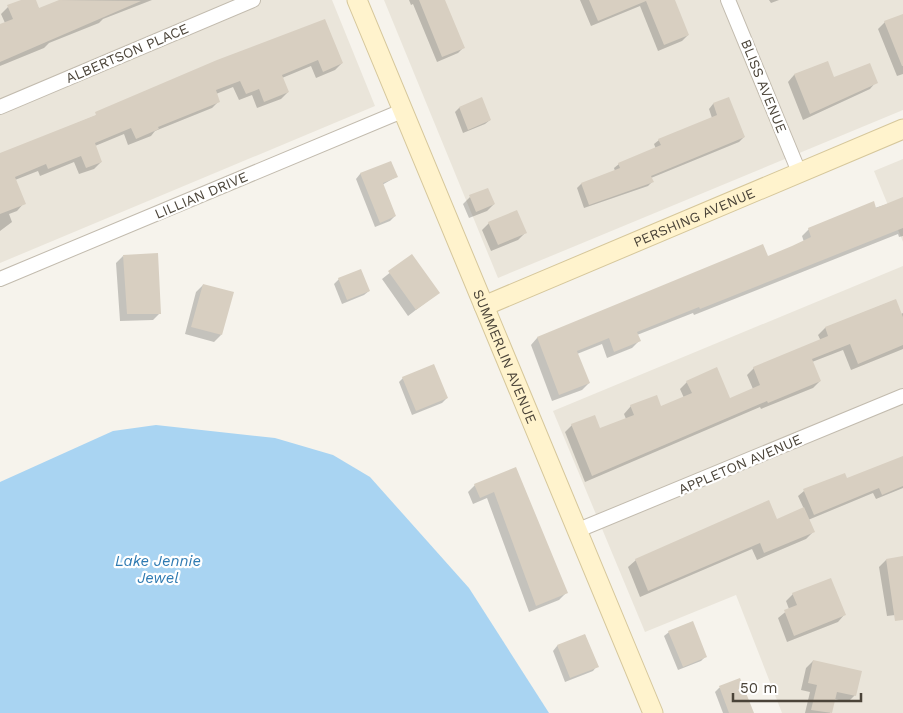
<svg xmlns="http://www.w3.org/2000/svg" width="903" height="713" font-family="'Work Sans',sans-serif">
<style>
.residential{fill:#eae5da}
.water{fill:#a9d4f2}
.shadow{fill:#0003}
.building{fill:#d8cfc1}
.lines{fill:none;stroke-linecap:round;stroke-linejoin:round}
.street-casing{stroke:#c2bbae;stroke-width:16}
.secondary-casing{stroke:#d6c79b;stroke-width:21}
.street{stroke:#fff;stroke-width:14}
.secondary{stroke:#fff3cd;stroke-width:19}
.labels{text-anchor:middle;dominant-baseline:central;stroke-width:4.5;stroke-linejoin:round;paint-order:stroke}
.street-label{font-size:14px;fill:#4b4439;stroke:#fff}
.water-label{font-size:15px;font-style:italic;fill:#2e7ab2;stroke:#fff}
</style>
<rect width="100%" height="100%" fill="#f6f3ec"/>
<!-- residential -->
<path class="residential" d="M 0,0 L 332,0 L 375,106 L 0,263 Z
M 384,0 L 903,0 L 903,110 L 498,278 Z
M 903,159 L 903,242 L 874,171 Z
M 903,266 L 903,713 L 782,713 L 736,595 L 645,632 L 553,411 Z"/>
<!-- water -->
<path class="water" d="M 156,425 L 275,438 L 333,455 L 370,477 L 469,588 L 549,713 L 0,713 L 0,482 L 113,431 Z"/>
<!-- shadow -->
<path class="shadow" d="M 24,0 L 35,0 L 39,9 L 62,0 L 152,0 L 103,19 L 99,23 L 49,43 L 44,48 L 0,66 L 0,25 L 5,23 L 1,14 L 8,7 Z
M 409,0 L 444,0 L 463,48 L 458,53 L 437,62 L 413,4 L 411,5 Z
M 580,0 L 673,0 L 688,35 L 682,41 L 658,51 L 640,6 L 591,26 Z
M 769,0 L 779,0 L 771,3 Z
M 903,15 L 903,74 L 897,76 L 878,29 L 885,22 Z
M 325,21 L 342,63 L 335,70 L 316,78 L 311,66 L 282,78 L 288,92 L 281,99 L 257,108 L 252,95 L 239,100 L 233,87 L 216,94 L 219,101 L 212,108 L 155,131 L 151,136 L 128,145 L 124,134 L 95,146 L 101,162 L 94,169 L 79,174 L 74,162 L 40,176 L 38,171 L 15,180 L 24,203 L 17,211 L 9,214 L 12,222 L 0,231 L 0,155 Z
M 827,62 L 834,79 L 876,82 L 870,89 L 803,120 L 788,82 L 794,75 Z
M 482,99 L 490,120 L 485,124 L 463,133 L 455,112 L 459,108 Z
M 728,99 L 744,137 L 739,142 L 651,178 L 652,182 L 648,186 L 584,208 L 577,188 L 581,184 L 615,171 L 614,168 L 619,164 L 656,149 L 654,144 L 659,140 L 712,118 L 709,109 L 713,104 Z
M 391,162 L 396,177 L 382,185 L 395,216 L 390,221 L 375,227 L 356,179 L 360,174 Z
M 470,197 L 494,204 L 487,211 L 469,218 L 463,204 Z
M 903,199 L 903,236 L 899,237 L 898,234 L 694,315 L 693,313 L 637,335 L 639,341 L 632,348 L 607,358 L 602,344 L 577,354 L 589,383 L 582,390 L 552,401 L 531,345 L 537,338 L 767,258 L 804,242 L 802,236 L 809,229 Z
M 489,223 L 525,233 L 518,240 L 491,251 L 482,230 Z
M 123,256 L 160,313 L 153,320 L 120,321 L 116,263 Z
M 411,256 L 438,293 L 408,316 L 382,279 Z
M 339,279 L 369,291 L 364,295 L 342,304 L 334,284 Z
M 203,285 L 221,335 L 214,342 L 185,334 L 196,292 Z
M 895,300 L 901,314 L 903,313 L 903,349 L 851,370 L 843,350 L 812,362 L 820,381 L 813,388 L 761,409 L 760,407 L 585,482 L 565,432 L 572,425 L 599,430 L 626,419 L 624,414 L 631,406 L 660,407 L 684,398 L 680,389 L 687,382 L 729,400 L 753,389 L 747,375 L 754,368 L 821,341 L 818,335 L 825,328 Z
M 403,378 L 447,398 L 442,403 L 412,415 L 399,382 Z
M 903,457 L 903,488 L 876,499 L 873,493 L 808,520 L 813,532 L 806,539 L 757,560 L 752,549 L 640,597 L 628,567 L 636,560 L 777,521 L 804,509 L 798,496 L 804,491 L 847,480 Z
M 515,469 L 566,593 L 559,600 L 529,612 L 487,498 L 473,504 L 468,492 L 475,485 Z
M 903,558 L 903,614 L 887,616 L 879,567 L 886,560 Z
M 793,594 L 845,614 L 838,622 L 787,642 L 778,618 L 789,609 L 786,601 Z
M 669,632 L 706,656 L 701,661 L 678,670 L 664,636 Z
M 585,635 L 597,666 L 593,671 L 565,682 L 553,651 L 557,646 Z
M 813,661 L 855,695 L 848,702 L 834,699 L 830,713 L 805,713 L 810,692 L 801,690 L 806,668 Z
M 739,680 L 753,713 L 723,713 L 715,692 L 719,688 Z"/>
<!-- building -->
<path class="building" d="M 21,0 L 36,0 L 39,8 L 59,0 L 141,1 L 0,62 L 0,24 L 13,19 L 7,5 Z
M 419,0 L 445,0 L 465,48 L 442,57 Z
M 589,0 L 675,0 L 689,35 L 664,45 L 646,1 L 598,21 Z
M 903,14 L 903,66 L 902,66 L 884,21 Z
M 325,19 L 343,63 L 323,72 L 318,60 L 282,75 L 289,92 L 264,102 L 259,89 L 246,94 L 240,81 L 216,90 L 220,102 L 158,127 L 159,129 L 136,139 L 131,128 L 95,143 L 102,162 L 86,168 L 81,156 L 48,169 L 46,164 L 15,177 L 26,204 L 0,214 L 0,153 L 96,115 L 95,112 L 217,60 Z
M 828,61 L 834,77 L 870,63 L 878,83 L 810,114 L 794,74 Z
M 482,97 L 491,120 L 468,130 L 459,107 Z
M 729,97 L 745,137 L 651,176 L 654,182 L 589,205 L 581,183 L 620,168 L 618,163 L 661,145 L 658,139 L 717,115 L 713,103 Z
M 391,161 L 398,177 L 383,183 L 396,216 L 380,223 L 360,173 Z
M 488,188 L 495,204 L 476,212 L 469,195 Z
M 903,197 L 903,228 L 700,309 L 699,307 L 637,332 L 641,341 L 614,352 L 609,338 L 577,351 L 590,383 L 559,395 L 537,337 L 763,244 L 768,256 L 792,246 L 811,237 L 808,228 L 874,201 L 876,208 Z
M 517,210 L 527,233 L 498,245 L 488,222 Z
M 158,253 L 161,314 L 127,314 L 123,255 Z
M 412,254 L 440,293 L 416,310 L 388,271 Z
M 361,269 L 370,291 L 347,300 L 338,278 Z
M 203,284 L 234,292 L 222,335 L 191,327 Z
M 896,299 L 903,317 L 903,345 L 858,364 L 850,344 L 812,359 L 821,381 L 768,403 L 767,401 L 592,476 L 571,424 L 595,415 L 600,428 L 634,415 L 630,405 L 657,395 L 661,406 L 692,393 L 686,381 L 717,367 L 730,398 L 760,385 L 753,367 L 828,336 L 825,327 Z
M 434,364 L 448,398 L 416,411 L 402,377 Z
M 903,456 L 903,486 L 882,495 L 879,488 L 814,515 L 803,489 L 845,473 L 847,478 Z
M 516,467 L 568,593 L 536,606 L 494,492 L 480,498 L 474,484 Z
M 769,500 L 777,519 L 804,507 L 815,532 L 764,553 L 760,543 L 648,591 L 635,559 Z
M 903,556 L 903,620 L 895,621 L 886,559 Z
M 831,578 L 846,615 L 794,636 L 784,610 L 797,605 L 792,593 Z
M 693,621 L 707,657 L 683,667 L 668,631 Z
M 585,634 L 599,667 L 570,678 L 557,645 Z
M 813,660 L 862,671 L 856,696 L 837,692 L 832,713 L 811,710 L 817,685 L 808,683 Z
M 740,678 L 754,713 L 729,713 L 719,686 Z"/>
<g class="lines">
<!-- street casing -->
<g class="street-casing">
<path id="street" d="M 728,0 L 799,172
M 0,107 L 253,0
M 0,279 L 402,111
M 576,531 L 903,396"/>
</g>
<!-- secondary casing -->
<g class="secondary-casing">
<g id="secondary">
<path id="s1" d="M 357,0 L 653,713"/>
<path id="s2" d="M 484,306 L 903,129"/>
</g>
</g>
<!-- street -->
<use href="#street" class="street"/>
<!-- secondary -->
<use href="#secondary" class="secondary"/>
</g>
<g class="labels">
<!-- street labels -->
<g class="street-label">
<text transform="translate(127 53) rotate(-23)">ALBERTSON PLACE</text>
<text transform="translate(764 86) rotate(68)">BLISS AVENUE</text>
<text transform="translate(201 195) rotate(-23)">LILLIAN DRIVE</text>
<text stroke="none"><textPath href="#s2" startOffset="228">PERSHING AVENUE</textPath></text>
<text stroke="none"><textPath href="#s1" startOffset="386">SUMMERLIN AVENUE</textPath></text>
<text transform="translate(740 464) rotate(-23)">APPLETON AVENUE</text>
</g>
<!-- water labels -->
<g class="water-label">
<text x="158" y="561">Lake Jennie<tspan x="158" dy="17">Jewel</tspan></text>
</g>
</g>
<!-- scale -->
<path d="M733 693v8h128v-8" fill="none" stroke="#4b4439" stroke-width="2.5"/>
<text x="740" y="693" font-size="15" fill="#4b4439" stroke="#ffffff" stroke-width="4" paint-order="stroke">50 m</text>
</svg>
